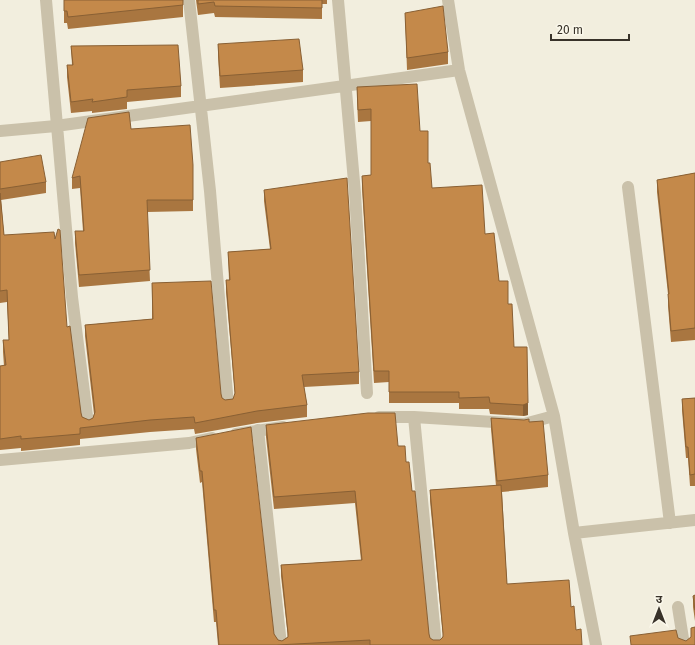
<svg xmlns="http://www.w3.org/2000/svg" width="695" height="645" font-family="'Fira Sans','Noto Sans Devanagari',sans-serif">
<style>
.lines{fill:none;stroke-linecap:round;stroke-linejoin:round}
.minor{stroke:#cac1aa;stroke-width:12}
.wall{fill:#a97640}
.shaded-wall{fill:#896034}
.building{fill:#c4894a;stroke:#896034}
</style>
<rect width="100%" height="100%" fill="#f2eede"/>
<g class="lines">
<!-- minor -->
<path class="minor" d="M 46,0 L 72,297 L 88,424
M 189,0 L 210,191 L 228,405
M 338,0 L 355,193 L 367,393
M 448,0 L 459,70 L 554,416 L 574,533 L 596,645
M 0,131 L 56,126 L 459,70
M 628,187 L 670,523
M 379,417 L 414,417 L 524,424 L 554,416
M 414,417 L 436,645
M 258,430 L 281,645
M 236,434 L 283,427
M 0,460 L 189,443 L 212,438
M 574,533 L 695,520
M 678,607 L 684,645"/>
</g>
<!-- wall -->
<path class="wall" d="M 64,0 L 183,5 L 183,17 L 68,29 L 67,23 L 64,23 Z
M 196,0 L 327,0 L 327,4 L 322,4 L 322,19 L 215,17 L 214,13 L 198,15 Z
M 405,13 L 448,52 L 448,64 L 407,70 Z
M 218,44 L 303,70 L 303,82 L 220,88 L 218,56 Z
M 71,46 L 181,86 L 181,97 L 127,102 L 127,109 L 92,113 L 92,111 L 71,113 L 67,77 L 67,65 L 72,65 Z
M 357,87 L 420,131 L 428,163 L 432,188 L 485,234 L 499,281 L 508,304 L 514,347 L 528,415 L 523,416 L 490,414 L 489,409 L 459,409 L 459,403 L 389,403 L 389,382 L 374,383 L 362,188 L 362,176 L 371,175 L 371,121 L 358,122 L 357,99 Z
M 131,129 L 193,165 L 193,211 L 147,212 L 150,281 L 79,287 L 75,243 L 75,231 L 83,231 L 80,188 L 72,189 L 72,178 Z
M 0,162 L 46,182 L 46,193 L 1,200 L 4,235 L 67,327 L 81,413 L 82,417 L 89,420 L 93,418 L 94,414 L 85,336 L 85,325 L 152,319 L 152,283 L 221,394 L 222,398 L 225,400 L 233,399 L 235,395 L 226,292 L 226,280 L 229,280 L 228,252 L 270,249 L 264,201 L 264,190 L 359,372 L 359,384 L 304,387 L 307,405 L 307,417 L 257,423 L 195,434 L 194,429 L 150,432 L 80,439 L 80,445 L 21,451 L 21,448 L 0,450 L 0,366 L 4,366 L 3,352 L 3,340 L 9,340 L 7,302 L 0,303 Z
M 695,173 L 695,340 L 671,342 L 668,306 L 668,294 L 657,192 L 657,180 Z
M 695,398 L 695,486 L 690,486 L 688,458 L 686,458 L 682,410 L 682,399 Z
M 491,418 L 529,422 L 548,475 L 548,487 L 502,492 L 507,584 L 571,607 L 576,630 L 582,645 L 218,645 L 216,622 L 214,622 L 202,482 L 200,483 L 196,449 L 196,438 L 274,634 L 278,640 L 282,641 L 288,637 L 281,576 L 281,565 L 361,560 L 355,503 L 274,509 L 266,437 L 266,425 L 398,446 L 406,462 L 429,634 L 430,638 L 433,640 L 440,640 L 443,636 L 430,501 L 430,490 L 496,486 L 491,429 Z
M 695,595 L 695,621 L 693,607 L 693,596 Z"/>
<!-- shaded-wall -->
<path class="shaded-wall" d="M 528,403 L 528,415 L 523,416 L 523,405 Z"/>
<!-- building -->
<path class="building" d="M 64,0 L 183,0 L 183,5 L 68,17 L 67,11 L 64,11 Z
M 198,0 L 322,0 L 322,8 L 215,6 L 214,2 L 198,4 Z
M 443,6 L 448,52 L 407,58 L 405,13 Z
M 299,39 L 303,70 L 220,76 L 218,44 Z
M 178,45 L 181,86 L 127,90 L 127,97 L 92,102 L 93,99 L 71,102 L 67,65 L 73,65 L 71,46 Z
M 417,84 L 420,131 L 428,131 L 428,163 L 430,163 L 432,188 L 482,185 L 485,234 L 494,233 L 499,281 L 508,281 L 508,304 L 512,304 L 514,347 L 527,347 L 528,403 L 523,405 L 490,403 L 489,397 L 459,398 L 459,392 L 389,392 L 389,371 L 374,371 L 362,176 L 371,175 L 371,109 L 358,110 L 357,87 Z
M 129,112 L 131,129 L 190,125 L 193,165 L 193,200 L 147,200 L 150,270 L 79,275 L 75,231 L 84,231 L 80,176 L 72,178 L 88,118 Z
M 41,155 L 46,182 L 0,189 L 0,162 Z
M 695,173 L 695,328 L 671,331 L 668,294 L 669,294 L 657,180 Z
M 347,178 L 359,372 L 302,375 L 307,405 L 257,411 L 195,423 L 194,417 L 150,420 L 80,428 L 80,434 L 21,439 L 21,436 L 0,439 L 0,366 L 6,365 L 3,340 L 9,340 L 7,290 L 0,291 L 0,193 L 4,235 L 54,232 L 55,239 L 58,229 L 60,230 L 67,327 L 70,326 L 81,413 L 82,417 L 89,420 L 93,418 L 95,412 L 85,325 L 153,319 L 152,283 L 211,281 L 221,394 L 222,398 L 225,400 L 233,399 L 235,393 L 226,280 L 230,280 L 228,252 L 271,249 L 264,190 Z
M 695,398 L 695,474 L 690,475 L 688,447 L 686,447 L 682,399 Z
M 368,413 L 395,413 L 398,446 L 405,446 L 406,462 L 409,462 L 412,491 L 415,491 L 429,634 L 430,638 L 433,640 L 440,640 L 443,637 L 443,633 L 430,490 L 501,485 L 507,584 L 569,580 L 571,607 L 574,606 L 576,630 L 581,629 L 582,645 L 370,645 L 370,640 L 277,645 L 219,645 L 216,610 L 214,610 L 202,471 L 200,471 L 196,438 L 251,427 L 274,634 L 278,640 L 282,641 L 288,637 L 288,633 L 281,565 L 362,560 L 355,491 L 274,497 L 266,425 Z
M 491,418 L 524,420 L 529,419 L 529,422 L 543,421 L 548,475 L 497,481 Z
M 695,595 L 695,610 L 693,596 Z
M 695,627 L 695,645 L 631,645 L 630,636 L 676,630 L 678,638 L 686,641 L 691,637 L 691,628 Z"/>
<!-- north arrow -->
<g transform="translate(659 609)" stroke="#faf7ea" stroke-width="3" paint-order="stroke">
<path d="M0-3L7 15L0 10L-7 15Z" fill="#383229"/>
<text y="-6" font-size="11" font-weight="bold" text-anchor="middle" fill="#383229">उ</text>
</g>
<!-- scale -->
<path d="M551 34v6h78v-6" fill="none" stroke="#383229" stroke-width="2"/>
<text x="557" y="34" font-size="12" fill="#383229" stroke="#faf7ea" stroke-width="3" paint-order="stroke">20 m</text>
</svg>
